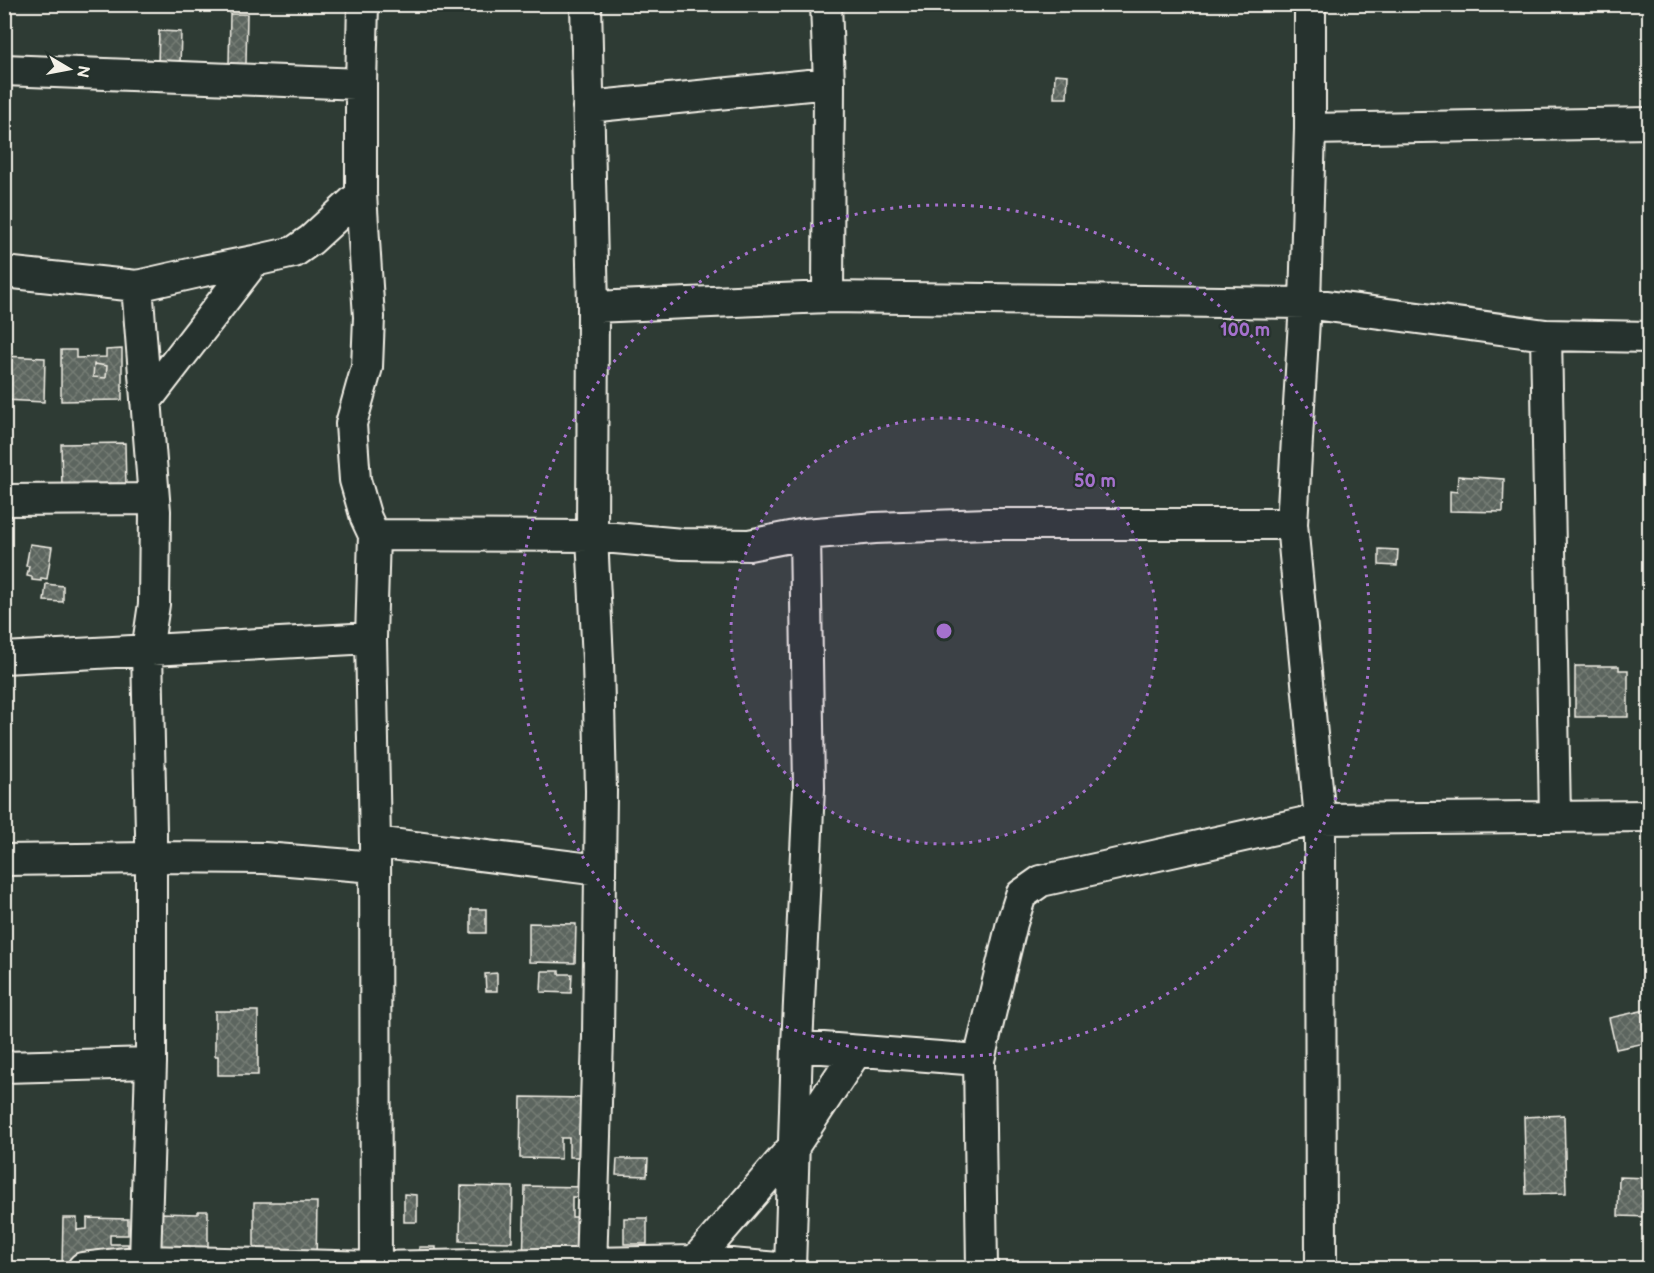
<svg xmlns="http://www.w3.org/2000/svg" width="1654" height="1273" font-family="'Balsamiq Sans',sans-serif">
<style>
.building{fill:url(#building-cross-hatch);stroke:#f4f1e8;stroke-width:1.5;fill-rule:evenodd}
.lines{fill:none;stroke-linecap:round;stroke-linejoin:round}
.minor-casing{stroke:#f4f1e8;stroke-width:34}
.minor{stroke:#26332d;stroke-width:30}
.ring{fill:none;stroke:#a571cd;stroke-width:3;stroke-dasharray:3 6}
.centre{fill:#a571cd;stroke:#26332d;stroke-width:3}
.ring-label{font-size:18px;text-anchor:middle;font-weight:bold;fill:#a571cd;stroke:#26332d;stroke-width:4.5;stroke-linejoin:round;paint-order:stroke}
</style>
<defs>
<pattern id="building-cross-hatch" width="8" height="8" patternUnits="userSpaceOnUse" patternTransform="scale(1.5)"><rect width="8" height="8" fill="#5c655e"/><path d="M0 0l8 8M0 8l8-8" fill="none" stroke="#747c75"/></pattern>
</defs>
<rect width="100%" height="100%" fill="#2e3b34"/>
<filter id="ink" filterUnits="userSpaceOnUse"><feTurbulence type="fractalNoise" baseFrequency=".0167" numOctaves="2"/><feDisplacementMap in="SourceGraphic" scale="12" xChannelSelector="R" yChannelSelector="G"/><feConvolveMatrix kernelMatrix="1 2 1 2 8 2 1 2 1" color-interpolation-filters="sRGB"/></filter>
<g filter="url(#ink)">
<!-- building -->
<path class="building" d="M 230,14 L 247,14 L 246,64 L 229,64 Z
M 159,31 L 181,32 L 180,65 L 158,64 Z
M 1055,74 L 1068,75 L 1067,98 L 1054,98 Z
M 122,349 L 122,400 L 61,401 L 61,350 L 76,350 L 76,358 L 106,357 L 106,350 ZM 94,364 L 107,366 L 106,378 L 93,377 Z
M 4,356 L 45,358 L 44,402 L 4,400 Z
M 94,364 L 107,366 L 106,378 L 93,377 Z
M 125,443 L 126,488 L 62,489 L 61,444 Z
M 1458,476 L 1504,479 L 1503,512 L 1450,511 L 1450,491 L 1457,492 Z
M 30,544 L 52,547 L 47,579 L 41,578 L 41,581 L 32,580 L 32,577 L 27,576 L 29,566 L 26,566 Z
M 1379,549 L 1398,550 L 1397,566 L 1379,565 Z
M 46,584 L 63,586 L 63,602 L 44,601 Z
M 1575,666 L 1619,666 L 1619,670 L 1628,670 L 1628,717 L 1575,717 Z
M 471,909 L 486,909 L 486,933 L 471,933 Z
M 529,923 L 576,924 L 575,963 L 529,962 Z
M 542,971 L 559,971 L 559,974 L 572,974 L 571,993 L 541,992 Z
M 497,973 L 497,991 L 486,991 L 485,974 Z
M 1650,1009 L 1650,1042 L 1616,1049 L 1609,1018 Z
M 215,1011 L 258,1011 L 258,1075 L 218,1075 L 218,1056 L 215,1056 Z
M 521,1097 L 587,1098 L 585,1157 L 569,1157 L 569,1138 L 561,1138 L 561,1159 L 520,1158 Z
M 1564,1115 L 1566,1193 L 1526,1194 L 1524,1117 Z
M 617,1159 L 648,1159 L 647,1176 L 616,1175 Z
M 1619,1177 L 1650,1178 L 1650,1217 L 1618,1216 Z
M 461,1186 L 513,1187 L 512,1242 L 460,1241 Z
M 525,1186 L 588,1187 L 587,1197 L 572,1197 L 572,1217 L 580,1217 L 586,1268 L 523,1268 Z
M 404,1194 L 417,1195 L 417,1222 L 404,1222 Z
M 254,1202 L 317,1202 L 316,1265 L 254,1264 Z
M 198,1211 L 208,1211 L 208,1267 L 159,1266 L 160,1213 L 198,1214 Z
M 63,1218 L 77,1218 L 77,1230 L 87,1229 L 87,1218 L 128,1219 L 128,1235 L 110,1235 L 110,1244 L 128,1244 L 127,1268 L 62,1268 Z
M 624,1218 L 647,1218 L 647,1244 L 624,1244 Z
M 419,1247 L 436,1247 L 436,1264 L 419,1264 Z"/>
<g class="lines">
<!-- minor casing -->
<g class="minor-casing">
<path id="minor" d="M 363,4 L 361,84 L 361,194 L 369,317 L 367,367 L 351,424 L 355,480 L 366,518 L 374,535 L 371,638 L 375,842 L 376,1268
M 586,4 L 593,307 L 592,536 L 598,661 L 601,791 L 598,1037 L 591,1268
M 826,4 L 829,83 L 828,297
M 1310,4 L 1310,129 L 1305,303 L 1292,524 L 1320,819 L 1321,1268
M 4,70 L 361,84
M 588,107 L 829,83
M 1310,129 L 1650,123
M 4,272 L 137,286 L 203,271 L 254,261 L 294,252 L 311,240 L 361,194
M 137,286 L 155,511 L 154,604 L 147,651 L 151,833 L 151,1063 L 145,1261
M 593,307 L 828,297 L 1305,303 L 1546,335 L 1650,337
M 1546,335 L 1555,817
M 146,401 L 254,261
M 4,500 L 153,499
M 374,535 L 592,536 L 682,544 L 749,545 L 805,534 L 875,528 L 988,524 L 1292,524
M 4,658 L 371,638
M 375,842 L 599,870
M 151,857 L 264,858 L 375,867
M 4,860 L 151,858
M 797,1046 L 979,1060
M 4,1067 L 151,1063
M 83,1268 L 145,1261 L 376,1267 L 695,1261 L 778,1268
M 689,1268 L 794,1146 L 856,1052
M 790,1268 L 797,1046 L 809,788 L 805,534
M 982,1268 L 979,1060 L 1012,923 L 1021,895 L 1041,881 L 1320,819 L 1650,816"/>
</g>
<!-- minor -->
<use href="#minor" class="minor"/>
</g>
</g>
<!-- distance rings -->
<circle cx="944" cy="631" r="213" fill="#a571cd" fill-opacity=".12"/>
<g class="ring">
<circle cx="944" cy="631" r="213"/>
<circle cx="944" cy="631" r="426"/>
</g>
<circle cx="944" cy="631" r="9" class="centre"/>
<g class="ring-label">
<text x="1245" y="336">100 m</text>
<text x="1095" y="487">50 m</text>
</g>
<!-- margin -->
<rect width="1654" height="1273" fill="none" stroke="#26332d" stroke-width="24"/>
<rect x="12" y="12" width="1630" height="1249" fill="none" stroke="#f4f1e8" stroke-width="2" filter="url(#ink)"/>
<!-- north arrow -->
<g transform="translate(69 69) rotate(100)" stroke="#26332d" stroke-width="4.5" paint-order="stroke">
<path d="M0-4.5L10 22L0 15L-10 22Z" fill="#f4f1e8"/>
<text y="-9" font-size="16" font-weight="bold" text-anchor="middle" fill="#f4f1e8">N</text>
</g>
</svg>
